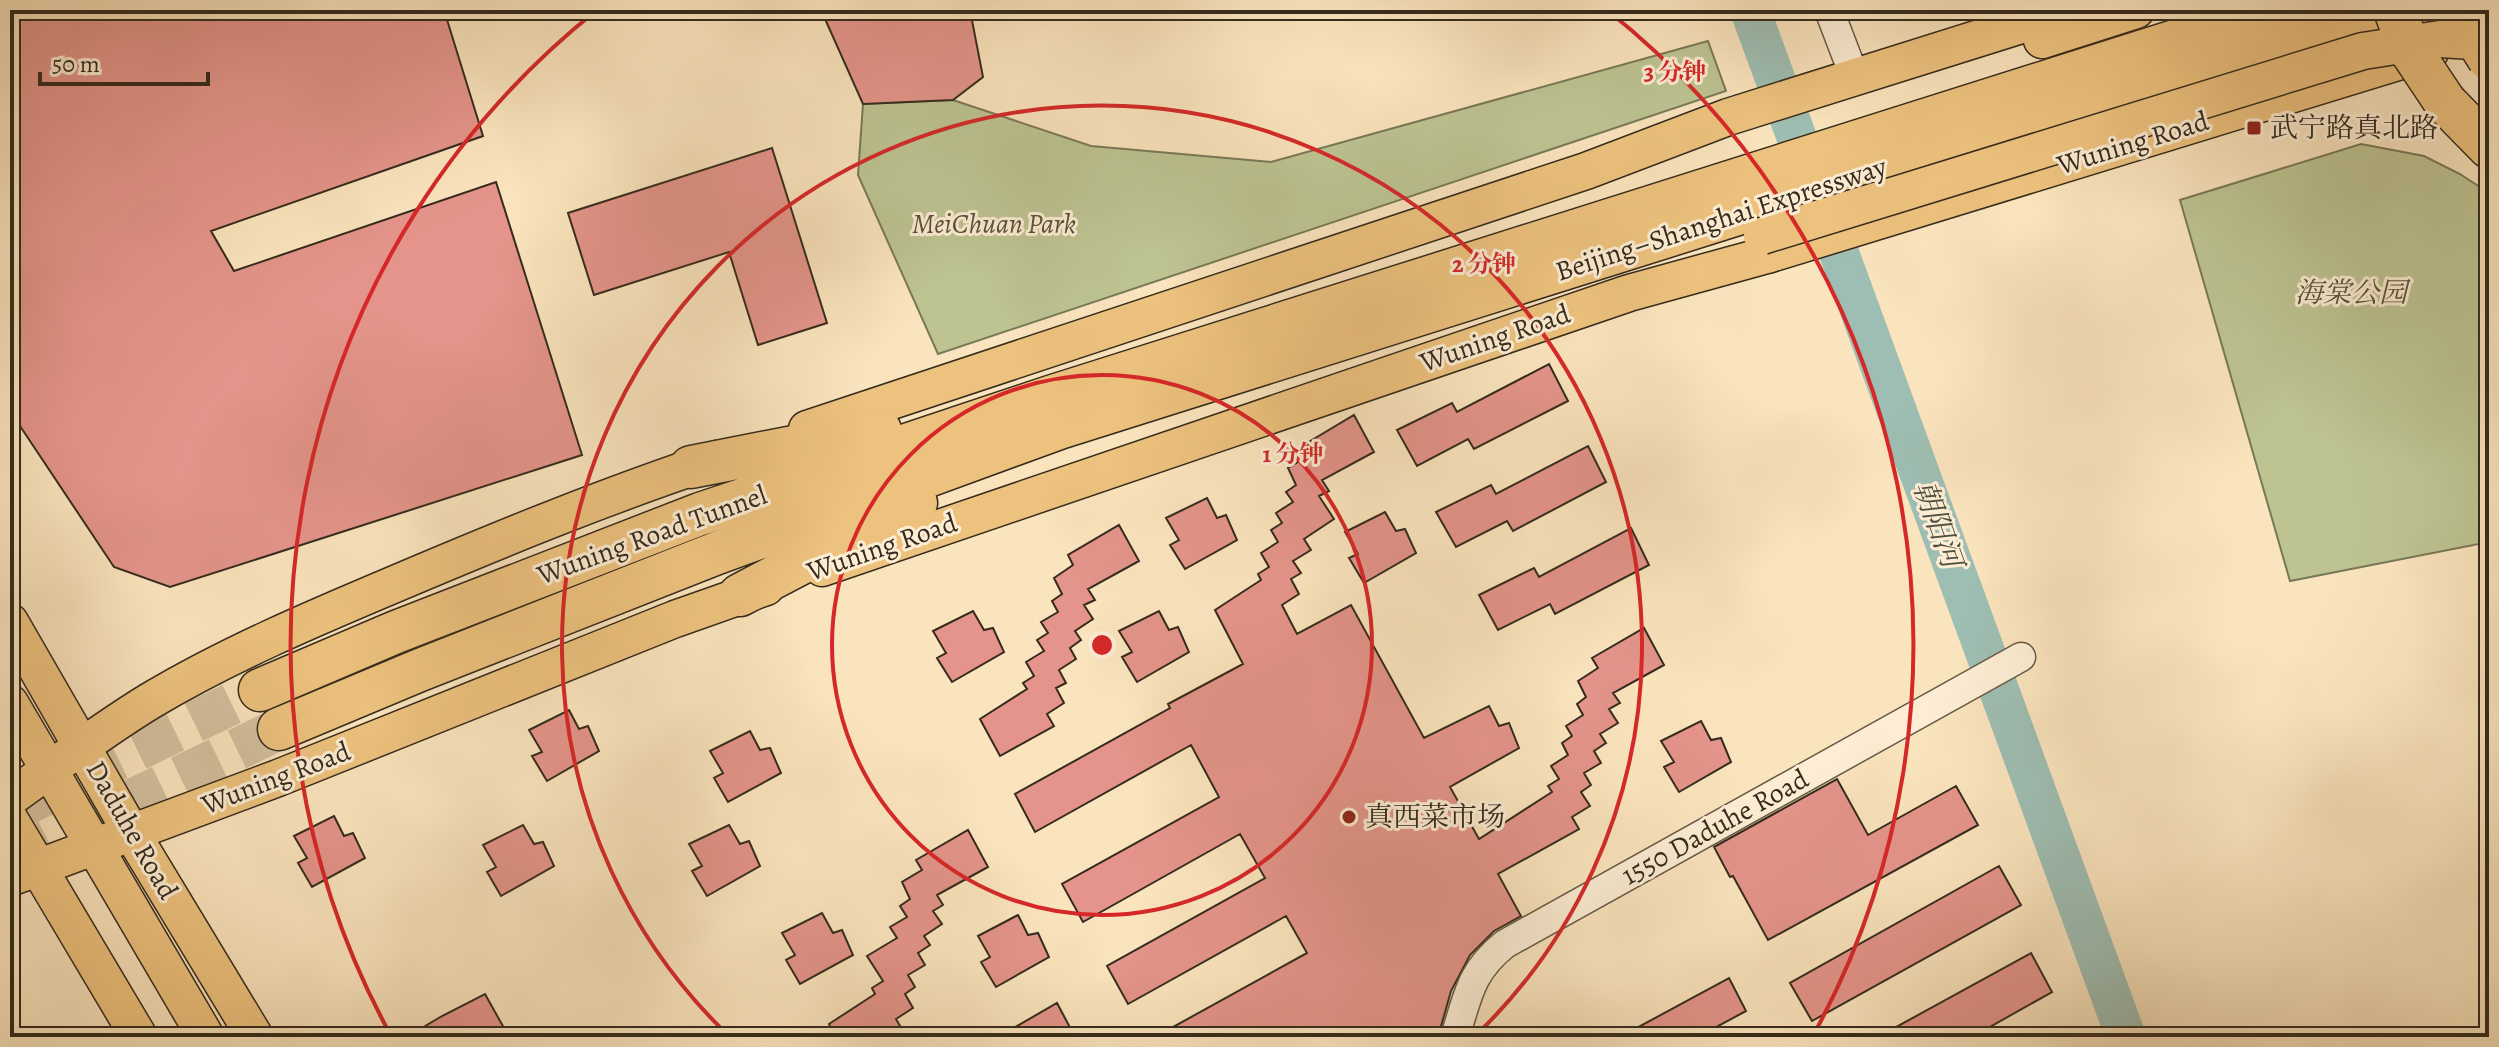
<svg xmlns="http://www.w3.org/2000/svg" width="2499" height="1047" font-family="Alegreya,'Noto Serif SC',serif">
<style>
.green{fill:#bdc492;stroke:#797858;stroke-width:2}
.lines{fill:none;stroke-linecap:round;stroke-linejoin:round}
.river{stroke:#9ebeb3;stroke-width:40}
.building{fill:#e4948a;stroke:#352b1d;stroke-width:2}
.highway-tunnel{stroke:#d3bf9d;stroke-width:42;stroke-dasharray:42 21;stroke-linecap:butt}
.minor-casing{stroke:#665945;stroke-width:31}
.major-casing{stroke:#352b1d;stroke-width:39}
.highway-casing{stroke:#352b1d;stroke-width:45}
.minor{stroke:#fcedd4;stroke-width:28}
.major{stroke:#edc27e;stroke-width:36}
.highway{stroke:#edc27e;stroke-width:42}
.major-bridge-casing{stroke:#352b1d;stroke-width:39;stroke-linecap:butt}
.highway-bridge-casing{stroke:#352b1d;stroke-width:45;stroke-linecap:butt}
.major-bridge{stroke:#edc27e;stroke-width:36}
.highway-bridge{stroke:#edc27e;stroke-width:42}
.ring{fill:none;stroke:#d62828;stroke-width:4}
.poi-dot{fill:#8f2418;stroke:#fcedd4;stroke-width:3}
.labels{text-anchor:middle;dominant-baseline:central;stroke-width:6;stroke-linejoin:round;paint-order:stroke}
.poi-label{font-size:28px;fill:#352b1d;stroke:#fcedd4;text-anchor:start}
.street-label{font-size:28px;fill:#352b1d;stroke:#fcedd4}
.park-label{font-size:28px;font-style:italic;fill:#57513a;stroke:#fcedd4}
.water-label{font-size:30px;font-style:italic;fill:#4f5042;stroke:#fcedd4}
.centre{fill:#d62828;stroke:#fcedd4;stroke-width:4}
.ring-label{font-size:24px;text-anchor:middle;font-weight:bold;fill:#d62828;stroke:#fcedd4;stroke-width:6;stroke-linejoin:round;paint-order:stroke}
</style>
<rect width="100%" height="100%" fill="#fae4bd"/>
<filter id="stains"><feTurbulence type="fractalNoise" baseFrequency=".0025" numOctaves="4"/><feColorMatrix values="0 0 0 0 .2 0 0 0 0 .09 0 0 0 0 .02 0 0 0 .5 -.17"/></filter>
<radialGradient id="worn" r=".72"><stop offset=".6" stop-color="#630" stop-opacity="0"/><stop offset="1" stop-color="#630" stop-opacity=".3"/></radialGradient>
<!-- green -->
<path class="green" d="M 1708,41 L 1726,91 L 938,354 L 858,175 L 863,104 L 953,100 L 1091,146 L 1271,162 Z
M 2361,144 L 2424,156 L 2460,174 L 2489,193 L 2489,542 L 2290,581 L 2180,200 Z"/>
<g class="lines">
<!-- river -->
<path class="river" d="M 1750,10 L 2126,1037"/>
</g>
<!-- building -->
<path class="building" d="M 10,10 L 444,10 L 483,136 L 211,231 L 234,271 L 496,182 L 582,455 L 170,587 L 114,567 L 10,411 Z
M 821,10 L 970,10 L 983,77 L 953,100 L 863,104 Z
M 772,148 L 827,323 L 758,345 L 729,252 L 594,295 L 568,213 Z
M 1549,364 L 1568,401 L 1474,449 L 1468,439 L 1417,466 L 1397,430 L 1452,403 L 1457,412 Z
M 1354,415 L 1374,452 L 1322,480 L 1329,491 L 1319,496 L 1334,519 L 1304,539 L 1311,550 L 1293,561 L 1301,573 L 1291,579 L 1299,594 L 1282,605 L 1297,634 L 1351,605 L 1424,738 L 1489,706 L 1499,726 L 1509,723 L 1519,748 L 1450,787 L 1479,839 L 1552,792 L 1548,786 L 1559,779 L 1551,766 L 1568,755 L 1562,743 L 1572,736 L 1566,726 L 1583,715 L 1577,704 L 1586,697 L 1578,681 L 1598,668 L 1592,658 L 1644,628 L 1664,665 L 1613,693 L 1620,703 L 1609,709 L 1618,723 L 1600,734 L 1606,743 L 1594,751 L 1601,763 L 1584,773 L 1591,785 L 1581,792 L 1590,806 L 1572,817 L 1579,829 L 1498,874 L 1521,916 L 1494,931 L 1470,955 L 1451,991 L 1438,1037 L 1155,1037 L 1307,953 L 1286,916 L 1128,1004 L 1107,966 L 1265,878 L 1240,834 L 1083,922 L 1062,884 L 1219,797 L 1191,745 L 1035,832 L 1015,794 L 1170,708 L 1168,704 L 1243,664 L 1215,610 L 1261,580 L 1258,574 L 1269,567 L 1261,553 L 1278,542 L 1271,530 L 1282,523 L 1276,513 L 1293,502 L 1286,492 L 1296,485 L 1288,468 L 1308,456 L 1302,446 Z
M 1588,446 L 1606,482 L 1513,531 L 1507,521 L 1456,547 L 1436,512 L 1491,485 L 1496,494 Z
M 1207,498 L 1217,518 L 1226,515 L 1237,540 L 1185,569 L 1170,545 L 1179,540 L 1166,518 Z
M 1385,512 L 1396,531 L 1405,529 L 1416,553 L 1364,583 L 1349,558 L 1358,554 L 1345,532 Z
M 1119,525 L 1139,561 L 1088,589 L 1095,600 L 1084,605 L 1093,619 L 1075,631 L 1081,640 L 1070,648 L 1076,659 L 1059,670 L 1066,683 L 1056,688 L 1064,703 L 1047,714 L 1054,726 L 1000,756 L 980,719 L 1027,689 L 1023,683 L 1034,676 L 1026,662 L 1044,651 L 1037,640 L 1048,633 L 1041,622 L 1058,612 L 1052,601 L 1062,594 L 1054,578 L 1073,565 L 1068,555 Z
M 1631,528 L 1649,565 L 1555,614 L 1550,604 L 1498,630 L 1479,595 L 1534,568 L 1539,577 Z
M 973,611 L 984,630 L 993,628 L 1004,652 L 952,682 L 937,658 L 946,653 L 933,631 Z
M 1159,611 L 1169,630 L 1178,627 L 1189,652 L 1137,682 L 1122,657 L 1132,652 L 1119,631 Z
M 569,710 L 579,729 L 588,726 L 599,751 L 547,781 L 532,756 L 542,752 L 529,730 Z
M 1701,721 L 1711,740 L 1721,738 L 1731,762 L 1679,792 L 1664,767 L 1674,762 L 1661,741 Z
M 750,731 L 760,750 L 770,748 L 781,773 L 728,802 L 714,778 L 723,773 L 710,751 Z
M 1837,779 L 1868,835 L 1956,786 L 1978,825 L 1768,940 L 1733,876 L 1730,877 L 1714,847 Z
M 334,816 L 344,836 L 353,833 L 365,858 L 312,887 L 298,863 L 307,858 L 294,836 Z
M 523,825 L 534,844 L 543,842 L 554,866 L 501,896 L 487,872 L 496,867 L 483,845 Z
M 729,825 L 740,844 L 749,841 L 760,866 L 707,896 L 692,871 L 702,866 L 689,844 Z
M 968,830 L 988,867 L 937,895 L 943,905 L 933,911 L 942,924 L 924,936 L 930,945 L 918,953 L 925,965 L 908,975 L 915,987 L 905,994 L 913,1008 L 896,1019 L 903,1031 L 892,1037 L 836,1037 L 829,1024 L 875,994 L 872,988 L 883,981 L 867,956 L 897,938 L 890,927 L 907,917 L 900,906 L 910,899 L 902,882 L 922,870 L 916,860 Z
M 1999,866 L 2021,905 L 1812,1021 L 1790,983 Z
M 822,913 L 833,933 L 842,930 L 853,955 L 800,984 L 786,960 L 795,955 L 782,933 Z
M 1018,915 L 1028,935 L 1038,933 L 1049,957 L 996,987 L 981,962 L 990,957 L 978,936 Z
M 2031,953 L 2052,992 L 1972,1037 L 1878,1037 Z
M 1729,978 L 1746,1011 L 1698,1037 L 1620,1037 Z
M 485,994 L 509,1037 L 407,1037 L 442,1016 Z
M 1057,1003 L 1075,1037 L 998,1037 Z"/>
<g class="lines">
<!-- highway-tunnel -->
<path class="highway-tunnel" d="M 24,805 L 260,690
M 10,859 L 279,729"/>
<!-- minor casing -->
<g class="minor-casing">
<path id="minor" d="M 1829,10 L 1855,78
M 1455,1037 C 1468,996 1470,972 1505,944 L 2021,657"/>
</g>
<!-- major casing -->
<g class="major-casing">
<path id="major" d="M 2042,40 L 2136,10
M 807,429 L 1586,171 L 1728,117 L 2069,10
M 822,568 L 1629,293 L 1767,255 L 2430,52
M 10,622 L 131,832 L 255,1037
M 10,703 L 206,1037
M 10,798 C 56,765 101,731 150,701 C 227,655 312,619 395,584 C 501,539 608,495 717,459
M 10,820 L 139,1037
M 10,878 L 278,778 L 675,619 L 766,587"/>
</g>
<!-- highway casing -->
<g class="highway-casing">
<path id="highway" d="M 2445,102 L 2489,147
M 691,467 L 880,430
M 740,595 L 916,503
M 260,690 L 396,632 L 700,514 L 1050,397 L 2273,10
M 279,729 L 420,670 L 717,553 L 1059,428 L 2384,10"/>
</g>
<!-- minor -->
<use href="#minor" class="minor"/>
<!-- major -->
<use href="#major" class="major"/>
<!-- highway -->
<use href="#highway" class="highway"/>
<!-- major-bridge casing -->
<g class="major-bridge-casing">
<path id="major-bridge" d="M 1762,236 L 2363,51 L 2440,39 L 2489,42"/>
</g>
<!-- highway-bridge casing -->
<g class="highway-bridge-casing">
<path id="highway-bridge" d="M 2395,10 L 2409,48 L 2445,102
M 2458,10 L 2489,59"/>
</g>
<!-- major-bridge -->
<use href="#major-bridge" class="major-bridge"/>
<!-- highway-bridge -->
<use href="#highway-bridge" class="highway-bridge"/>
</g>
<!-- distance rings -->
<g class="ring">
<circle cx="1102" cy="645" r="270"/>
<path d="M730 1037A540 540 0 1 1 1474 1037"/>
<path d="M389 1032A811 811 0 0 1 597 10M1607 10A811 811 0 0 1 1815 1032"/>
</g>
<!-- markers -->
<g class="poi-dot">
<rect x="2246" y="120" width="16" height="16" rx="4"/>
<circle cx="1349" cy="817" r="8"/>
</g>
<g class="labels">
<!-- poi labels -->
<g class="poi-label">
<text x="2270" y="128">武宁路真北路</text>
<text x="1365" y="817">真西菜市场</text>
</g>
<!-- street labels -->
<g class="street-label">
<text transform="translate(2133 143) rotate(-17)">Wuning Road</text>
<text transform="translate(1721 219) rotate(-18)">Beijing–Shanghai Expressway</text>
<text transform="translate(1495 338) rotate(-19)">Wuning Road</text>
<text transform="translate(652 535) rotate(-20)">Wuning Road Tunnel</text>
<text transform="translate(882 547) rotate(-19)">Wuning Road</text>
<text transform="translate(276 778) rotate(-21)">Wuning Road</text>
<text transform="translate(1715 827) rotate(-29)">1550 Daduhe Road</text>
<text transform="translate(132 830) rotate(60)">Daduhe Road</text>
</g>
<!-- park labels -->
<g class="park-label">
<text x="994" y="224">MeiChuan Park</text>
<text x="2351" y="293">海棠公园</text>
</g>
<!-- water labels -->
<g class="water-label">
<text transform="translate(1938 524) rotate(70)">朝阳河</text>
</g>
</g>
<circle cx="1102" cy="645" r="12" class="centre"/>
<g class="ring-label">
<text x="1675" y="80">3 分钟</text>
<text x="1484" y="272">2 分钟</text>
<text x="1293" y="462">1 分钟</text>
</g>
<!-- margin -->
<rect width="2499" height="1047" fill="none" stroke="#fae4bd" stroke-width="40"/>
<rect x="12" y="12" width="2475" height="1023" fill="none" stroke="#352b1d" stroke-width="4"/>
<rect x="20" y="20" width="2459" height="1007" fill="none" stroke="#352b1d" stroke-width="2"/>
<!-- scale -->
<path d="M40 72v12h168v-12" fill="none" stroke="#352b1d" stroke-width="4"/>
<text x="52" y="72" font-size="24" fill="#352b1d" stroke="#fcedd4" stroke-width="6" paint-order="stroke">50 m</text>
<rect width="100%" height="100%" filter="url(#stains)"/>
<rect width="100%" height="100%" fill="url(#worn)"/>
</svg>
